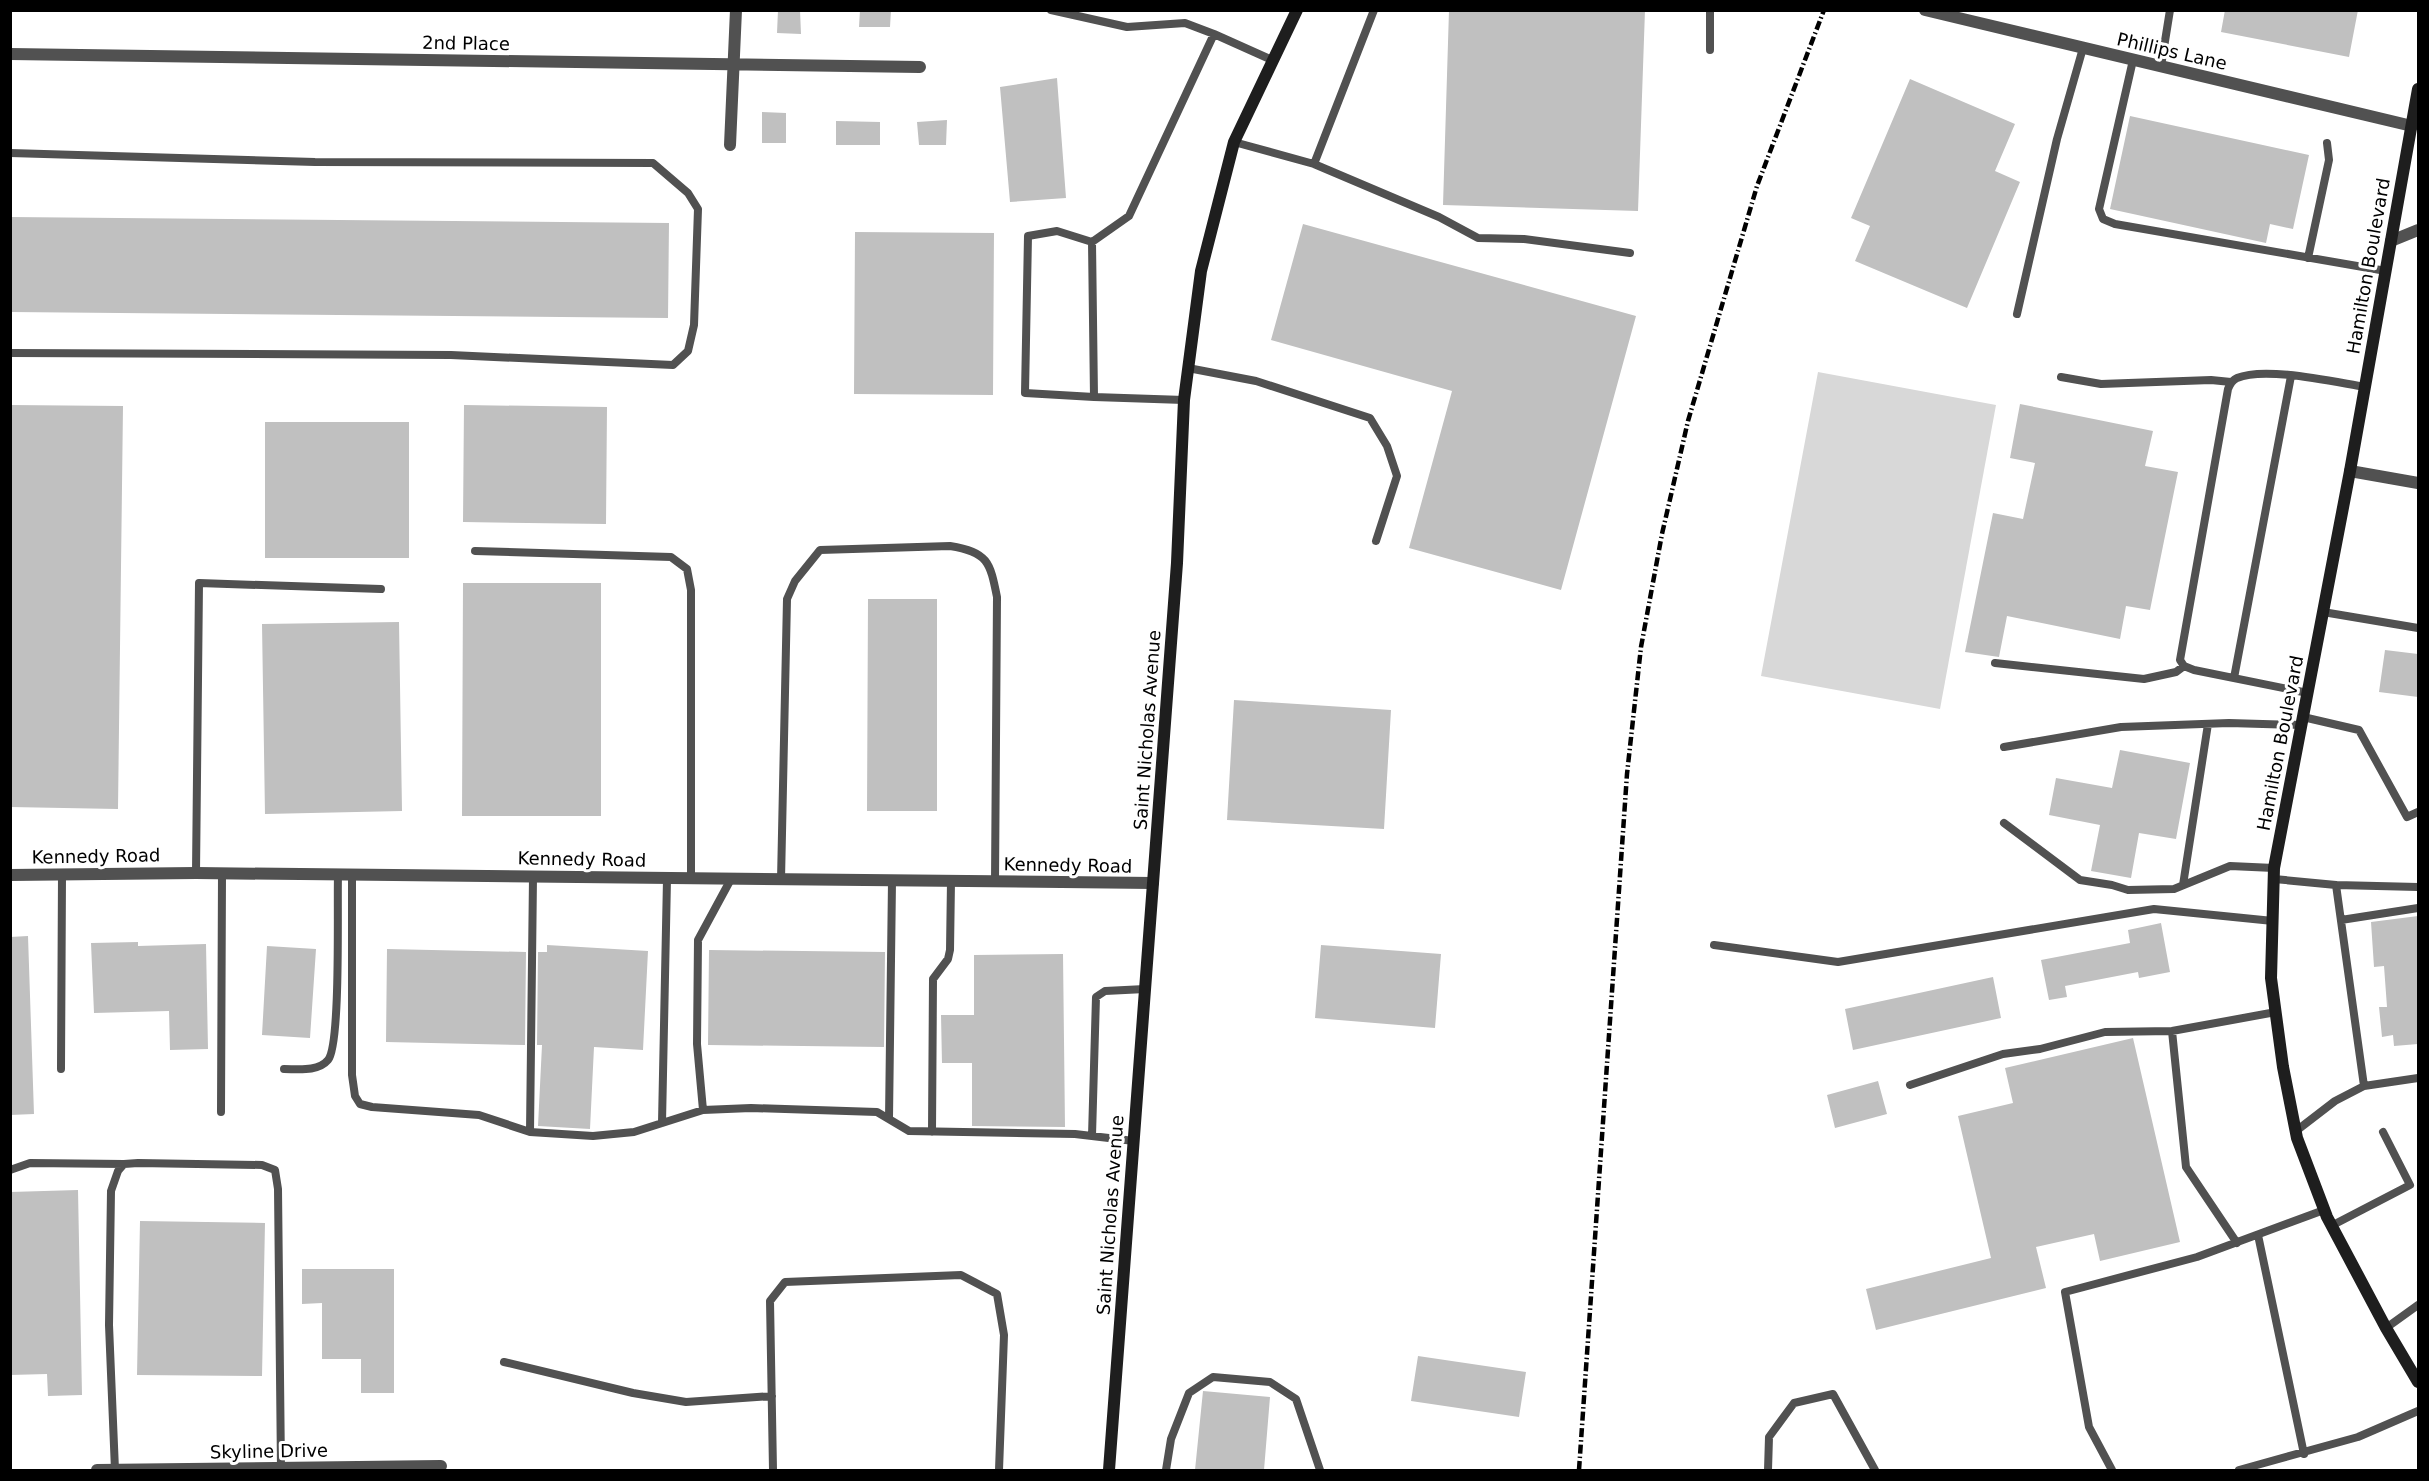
<svg xmlns="http://www.w3.org/2000/svg" width="2429" height="1481" font-family="'DejaVu Sans',sans-serif">
<style>
.green{fill:#d8d8d8}
.building{fill:#c0c0c0}
.lines{fill:none;stroke-linecap:round;stroke-linejoin:round}
.lane{stroke:#515151;stroke-width:8}
.street{stroke:#515151;stroke-width:12}
.secondary{stroke:#1e1e1e;stroke-width:12}
.rail{stroke:#000;stroke-width:4.5;stroke-dasharray:9 3 1.5 3;stroke-linecap:butt}
.labels{text-anchor:middle;dominant-baseline:central;stroke-width:6;stroke-linejoin:round;paint-order:stroke}
.street-label{font-size:18px;fill:#000;stroke:#fff}
</style>
<rect width="100%" height="100%" fill="#fff"/>
<!-- green -->
<path class="green" d="M 1818,372 L 1996,405 L 1940,709 L 1761,676 Z"/>
<!-- building -->
<path class="building" d="M 778,10 L 800,10 L 801,34 L 777,33 Z
M 860,10 L 891,10 L 890,27 L 859,27 Z
M 1449,10 L 1645,10 L 1638,211 L 1443,205 Z
M 2225,10 L 2358,10 L 2349,57 L 2221,32 Z
M 1057,78 L 1066,198 L 1010,202 L 1000,87 Z
M 1910,79 L 2015,124 L 1995,171 L 2020,182 L 1967,308 L 1855,261 L 1870,226 L 1851,218 Z
M 762,112 L 786,113 L 786,143 L 762,143 Z
M 2130,116 L 2309,155 L 2293,229 L 2270,224 L 2266,243 L 2110,209 Z
M 947,120 L 946,145 L 919,145 L 917,122 Z
M 836,121 L 880,122 L 880,145 L 836,145 Z
M 10,217 L 669,223 L 668,318 L 10,312 Z
M 1303,224 L 1636,316 L 1561,590 L 1409,548 L 1452,391 L 1271,340 Z
M 855,232 L 994,233 L 993,395 L 854,394 Z
M 2020,404 L 2153,431 L 2145,466 L 2178,472 L 2150,610 L 2126,606 L 2120,639 L 2007,616 L 1999,657 L 1965,652 L 1993,513 L 2023,519 L 2035,463 L 2010,458 Z
M 10,405 L 123,406 L 118,809 L 10,807 Z
M 464,405 L 607,407 L 606,524 L 463,522 Z
M 265,422 L 409,422 L 409,558 L 265,558 Z
M 463,583 L 601,583 L 601,816 L 462,816 Z
M 868,599 L 937,599 L 937,811 L 867,811 Z
M 399,622 L 402,811 L 265,814 L 262,624 Z
M 2385,650 L 2418,654 L 2418,697 L 2379,692 Z
M 1234,700 L 1391,710 L 1384,829 L 1227,820 Z
M 2120,750 L 2190,763 L 2176,839 L 2139,833 L 2131,878 L 2091,871 L 2100,825 L 2049,815 L 2056,778 L 2112,788 Z
M 2418,916 L 2418,1044 L 2394,1046 L 2393,1035 L 2382,1037 L 2379,1007 L 2387,1007 L 2384,966 L 2374,967 L 2371,922 Z
M 2161,923 L 2170,972 L 2139,978 L 2138,972 L 2065,986 L 2067,997 L 2049,1000 L 2041,960 L 2130,943 L 2128,930 Z
M 28,936 L 34,1114 L 10,1115 L 10,937 Z
M 138,942 L 138,946 L 206,944 L 208,1049 L 170,1050 L 169,1011 L 94,1013 L 91,943 Z
M 547,945 L 648,951 L 643,1050 L 594,1047 L 590,1129 L 538,1126 L 542,1045 L 537,1045 L 538,952 L 547,952 Z
M 1321,945 L 1441,954 L 1435,1028 L 1315,1018 Z
M 267,946 L 316,949 L 310,1038 L 262,1035 Z
M 387,949 L 526,952 L 525,1045 L 386,1042 Z
M 709,950 L 885,952 L 884,1047 L 708,1045 Z
M 1063,954 L 1065,1127 L 972,1126 L 972,1063 L 942,1063 L 941,1015 L 974,1015 L 974,955 Z
M 1993,977 L 2001,1018 L 1853,1050 L 1845,1009 Z
M 2133,1038 L 2180,1242 L 2100,1261 L 2094,1234 L 2036,1247 L 2046,1288 L 1876,1330 L 1866,1289 L 1991,1258 L 1958,1116 L 2013,1103 L 2005,1068 Z
M 1878,1081 L 1887,1114 L 1835,1128 L 1827,1095 Z
M 78,1190 L 82,1395 L 48,1396 L 47,1374 L 10,1375 L 10,1192 Z
M 140,1221 L 265,1223 L 262,1376 L 137,1375 Z
M 302,1269 L 394,1269 L 394,1393 L 361,1393 L 361,1359 L 322,1359 L 322,1303 L 302,1304 Z
M 1418,1356 L 1526,1372 L 1519,1417 L 1411,1401 Z
M 1203,1391 L 1270,1397 L 1264,1470 L 1195,1470 Z"/>
<g class="lines">
<!-- lane -->
<path class="lane" d="M 1051,10 L 1127,27 L 1185,23 L 1214,34
M 1710,50 L 1710,10
M 2133,60 L 2099,209 L 2103,219 L 2115,224 L 2386,271
M 2161,66 L 2170,10
M 1234,142 L 1314,164 L 1439,217 L 1478,238 L 1524,239 L 1630,253
M 10,153 L 315,162 L 653,163 L 688,193 L 698,209 L 694,325 L 688,351 L 673,365 L 451,355 L 10,353
M 1314,164 L 1374,10
M 1092,242 L 1057,231 L 1028,236 L 1025,393 L 1094,397
M 2308,258 L 2329,160 L 2327,143
M 2017,314 L 2057,139 L 2083,48
M 1188,368 L 1256,381 L 1370,418 L 1387,446 L 1397,476 L 1376,541
M 2061,377 L 2101,384 L 2211,380 L 2231,382
M 1184,400 L 1094,397 L 1092,242 L 1129,216 L 1214,34 L 1272,60
M 475,551 L 671,557 L 687,569 L 691,590 L 691,879
M 2323,612 L 2418,628
M 1995,663 L 2144,679 L 2176,672 L 2184,666
M 2234,678 L 2291,376
M 2308,693 L 2194,670 L 2184,666 L 2180,660 L 2228,389 C 2230,384 2232,380 2237,378 C 2265,366 2334,382 2365,387
M 2303,717 L 2359,730 L 2407,817 L 2418,812
M 2004,747 L 2121,727 L 2229,723 L 2301,725
M 2004,823 L 2080,880 L 2112,885 L 2128,890 L 2174,889 L 2230,866 L 2274,868
M 196,873 L 199,583 L 381,589
M 352,875 L 352,1075 L 355,1096 L 360,1104 L 372,1107 L 479,1115 L 530,1132 L 593,1136 L 634,1132 L 703,1110 L 751,1108 L 877,1112 L 909,1131 L 1075,1134 L 1134,1141
M 2274,879 L 2336,885 L 2364,1086
M 781,880 L 787,599 L 795,581 L 820,550 L 950,546 C 988,552 990,562 997,597 L 995,882
M 2183,885 L 2208,724
M 2336,885 L 2418,887
M 2341,920 L 2418,908
M 1714,945 L 1838,962 L 2154,909 L 2273,921
M 2172,1031 L 2186,1167 L 2237,1243
M 61,1069 L 62,875
M 284,1069 C 298,1069 318,1072 328,1060 C 341,1045 337,903 338,875
M 1910,1085 L 2003,1054 L 2040,1049 L 2105,1032 L 2172,1031 L 2276,1012
M 703,1110 L 697,1044 L 698,940 L 731,879
M 221,1112 L 222,874
M 889,1119 L 892,881
M 662,1123 L 667,879
M 2296,1131 L 2335,1101 L 2364,1086 L 2418,1078
M 530,1132 L 533,877
M 932,1132 L 933,979 L 948,959 L 950,950 L 951,881
M 1092,1136 L 1096,997 L 1105,991 L 1145,989
M 10,1170 L 30,1163 L 124,1164
M 2331,1226 L 2410,1185 L 2383,1132
M 2258,1235 L 2304,1454
M 2386,1328 L 2418,1305
M 504,1362 L 633,1393 L 686,1402 L 772,1396
M 115,1470 L 109,1325 L 111,1191 L 118,1171 L 124,1164 L 138,1163 L 262,1165 L 275,1170 L 278,1189 L 281,1469
M 773,1470 L 770,1301 L 785,1282 L 961,1275 L 997,1294 L 1004,1335 L 999,1470
M 1166,1470 L 1171,1439 L 1189,1393 L 1213,1377 L 1270,1382 L 1296,1399 L 1320,1470
M 1768,1470 L 1769,1437 L 1794,1403 L 1833,1394 L 1875,1470
M 2112,1470 L 2089,1427 L 2065,1292 L 2197,1257 L 2324,1210
M 2239,1470 L 2358,1437 L 2418,1411"/>
<!-- street -->
<path class="street" d="M 1925,10 L 2412,126
M 10,54 L 920,67
M 730,145 L 736,10
M 2391,241 L 2418,230
M 2350,471 L 2418,483
M 10,875 L 196,873 L 1153,883
M 97,1470 L 441,1466"/>
<!-- secondary -->
<path class="secondary" d="M 2418,89 L 2350,471 L 2274,868 L 2271,978 L 2283,1067 L 2297,1138 L 2327,1217 L 2386,1328 L 2418,1382
M 1109,1470 L 1177,563 L 1184,400 L 1201,271 L 1234,142 L 1297,10"/>
<!-- rail -->
<path class="rail" d="M 1579,1470 L 1627,774 L 1641,647 L 1662,534 L 1688,421 L 1757,186 L 1824,10"/>
</g>
<g class="labels">
<!-- street labels -->
<g class="street-label">
<text transform="translate(466 43) rotate(1)">2nd Place</text>
<text transform="translate(2172 51) rotate(13)">Phillips Lane</text>
<text transform="translate(2368 266) rotate(-80)">Hamilton Boulevard</text>
<text transform="translate(1147 730) rotate(-86)">Saint Nicholas Avenue</text>
<text transform="translate(2280 743) rotate(-79)">Hamilton Boulevard</text>
<text transform="translate(96 856) rotate(-1)">Kennedy Road</text>
<text transform="translate(582 859) rotate(1)">Kennedy Road</text>
<text transform="translate(1068 865) rotate(1)">Kennedy Road</text>
<text transform="translate(1110 1215) rotate(-86)">Saint Nicholas Avenue</text>
<text transform="translate(269 1451) rotate(-1)">Skyline Drive</text>
</g>
</g>
<!-- border -->
<rect width="2429" height="1481" fill="none" stroke="#000000" stroke-width="24"/>
</svg>
